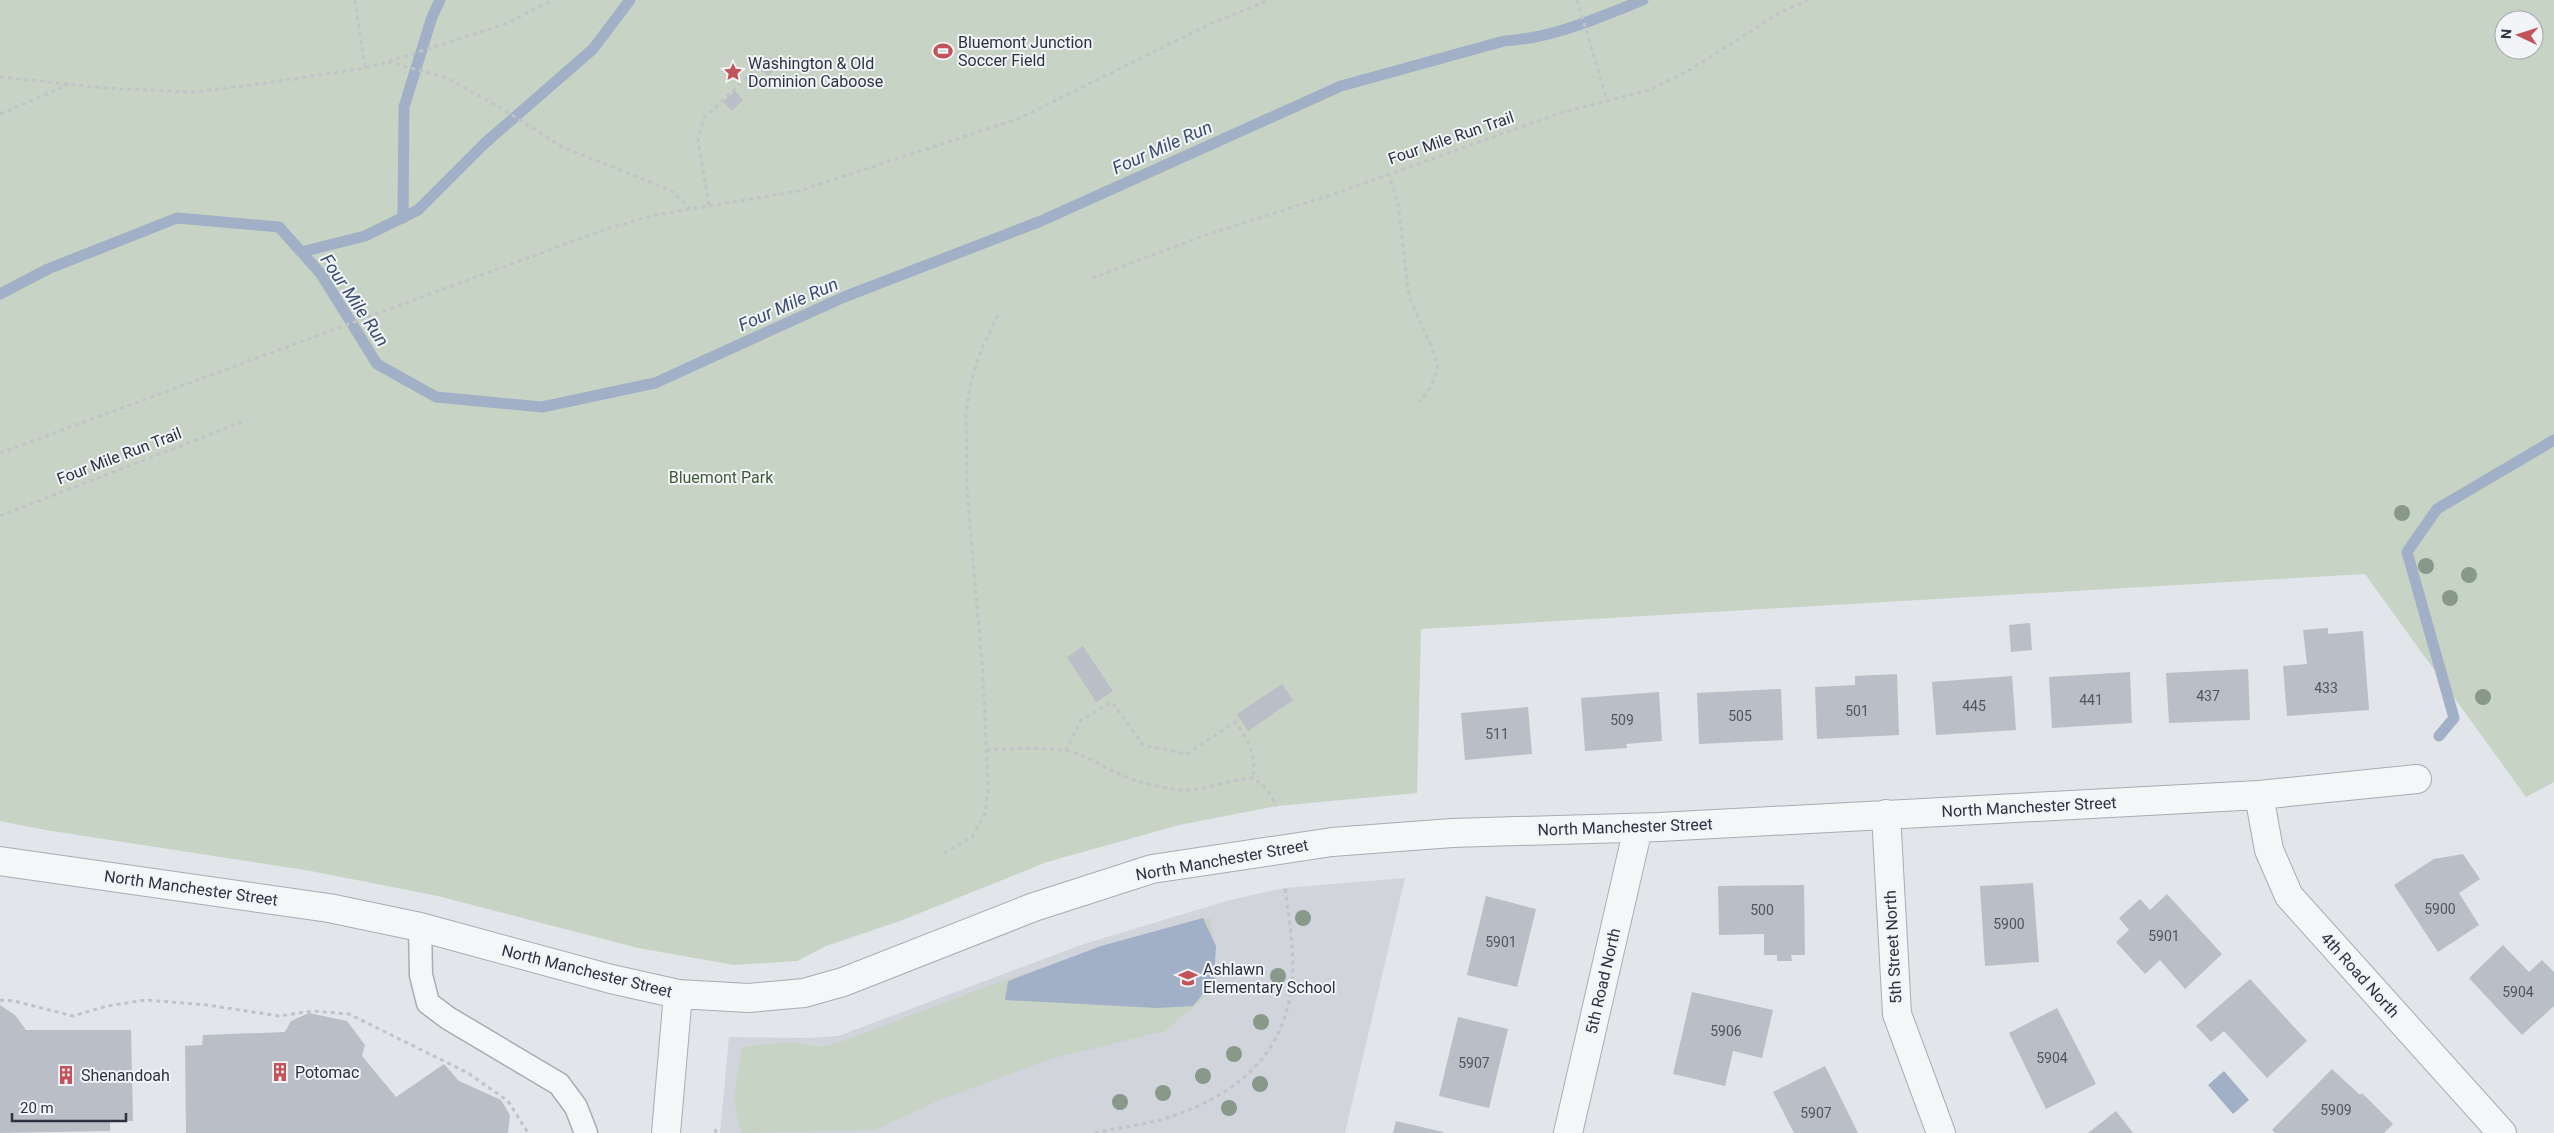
<svg xmlns="http://www.w3.org/2000/svg" width="2554" height="1133" font-family="Roboto,sans-serif">
<style>
.built{fill:#d1d4db}
.green{fill:#c7d3c4;fill-rule:evenodd}
.water{fill:#a1b0c6}
.lines{fill:none;stroke-linecap:round;stroke-linejoin:round}
.stream{stroke:#a1b0c6;stroke-width:11}
.building{fill:#babec6}
.lane-casing{stroke:#a8acb3;stroke-width:25}
.street-casing{stroke:#a8acb3;stroke-width:30}
.path{stroke:#c1c3c8;stroke-width:3;stroke-dasharray:4 4;stroke-linecap:butt}
.lane{stroke:#f5f6f8;stroke-width:22}
.street{stroke:#f5f6f8;stroke-width:28}
.tree{fill:#889989}
.labels{text-anchor:middle;dominant-baseline:central;stroke-width:4;stroke-linejoin:round;paint-order:stroke}
.number-label{font-size:14px;fill:#505562}
.poi-label{font-size:16px;fill:#2c3240;stroke:#f2f4f7;text-anchor:start}
.street-label{font-size:16px;fill:#2c3240;stroke:#f2f4f7}
.park-label{font-size:16px;fill:#3e5b3a;stroke:#f2f4f7}
.water-label{font-size:18px;font-style:italic;fill:#394e71;stroke:#f2f4f7}
</style>
<rect width="100%" height="100%" fill="#e2e5e9"/>
<!-- built -->
<path class="built" d="M 1405,878 L 1345,1133 L 720,1133 L 729,1037 L 807,1038 L 838,1036 L 1081,945 L 1230,900 L 1285,888 Z"/>
<!-- green -->
<path class="green" d="M 0,0 L 2554,0 L 2554,782 L 2526,797 L 2365,574 L 1421,629 L 1417,793 L 1277,806 L 1179,825 L 1047,862 L 900,921 L 826,946 L 797,961 L 734,965 L 638,948 L 438,896 L 311,871 L 46,830 L 0,821 ZM 2504,20 L 2534,20 L 2534,50 L 2504,50 Z
M 1211,918 L 1216,988 L 1165,1031 L 1054,1058 L 937,1101 L 875,1130 L 741,1133 L 734,1100 L 742,1047 L 788,1042 L 822,1047 L 846,1040 L 1004,980 Z"/>
<!-- water -->
<path class="water" d="M 1203,918 L 1216,946 L 1214,980 L 1193,1006 L 1157,1008 L 1005,1000 L 1008,981 L 1101,946 Z
M 2224,1071 L 2249,1100 L 2233,1114 L 2208,1085 Z"/>
<g class="lines">
<!-- stream -->
<path class="stream" d="M 403,218 L 404,107 L 432,17 L 440,0
M 301,252 L 365,236 L 418,210 L 485,143 L 593,49 L 630,0
M 0,294 L 48,269 L 177,218 L 279,227 L 321,274 L 377,364 L 436,397 L 542,407 L 655,383 L 844,297 L 1041,221 L 1341,86 L 1504,41 C 1554,38 1597,18 1643,0
M 2439,736 L 2454,718 L 2407,552 L 2437,509 L 2554,440"/>
</g>
<!-- building -->
<path class="building" d="M 771,57 L 779,65 L 768,76 L 759,67 Z
M 735,91 L 743,100 L 732,111 L 723,102 Z
M 2030,623 L 2032,650 L 2011,652 L 2009,625 Z
M 2328,628 L 2328,634 L 2363,631 L 2369,710 L 2287,716 L 2283,666 L 2307,664 L 2303,630 Z
M 1083,646 L 1113,691 L 1096,702 L 1067,657 Z
M 2248,669 L 2250,720 L 2169,723 L 2166,673 Z
M 2130,672 L 2132,723 L 2052,728 L 2049,677 Z
M 1897,674 L 1899,735 L 1817,739 L 1815,687 L 1855,685 L 1855,676 Z
M 2012,676 L 2016,730 L 1936,735 L 1932,682 Z
M 1282,684 L 1293,700 L 1248,731 L 1237,714 Z
M 1781,689 L 1783,740 L 1699,744 L 1697,693 Z
M 1659,692 L 1662,741 L 1626,744 L 1627,748 L 1585,751 L 1581,698 Z
M 1528,707 L 1532,754 L 1465,760 L 1461,713 Z
M 2463,854 L 2480,879 L 2459,893 L 2479,925 L 2438,952 L 2394,885 L 2434,859 Z
M 2033,883 L 2039,962 L 1985,966 L 1980,886 Z
M 1804,885 L 1805,955 L 1791,955 L 1792,961 L 1777,961 L 1777,955 L 1764,955 L 1764,934 L 1719,935 L 1718,886 Z
M 2167,894 L 2222,954 L 2185,989 L 2160,960 L 2145,974 L 2116,942 L 2129,930 L 2119,918 L 2140,899 L 2150,910 Z
M 1486,896 L 1536,909 L 1517,987 L 1467,975 Z
M 2503,945 L 2529,972 L 2542,960 L 2554,972 L 2554,1006 L 2522,1035 L 2469,978 Z
M 2250,979 L 2307,1041 L 2267,1078 L 2224,1031 L 2211,1042 L 2196,1026 Z
M 1692,992 L 1773,1010 L 1762,1058 L 1733,1051 L 1725,1086 L 1673,1074 Z
M 0,1005 L 15,1015 L 26,1030 L 131,1030 L 133,1121 L 110,1120 L 110,1131 L 0,1133 Z
M 2057,1008 L 2096,1084 L 2046,1109 L 2009,1033 Z
M 309,1013 L 347,1021 L 365,1045 L 362,1056 L 396,1097 L 444,1064 L 459,1081 L 501,1100 L 510,1115 L 508,1133 L 186,1133 L 185,1046 L 202,1045 L 203,1035 L 285,1032 L 291,1021 Z
M 1458,1017 L 1508,1029 L 1489,1108 L 1439,1096 Z
M 1825,1066 L 1858,1133 L 1794,1133 L 1773,1092 Z
M 2332,1069 L 2360,1095 L 2362,1093 L 2393,1124 L 2384,1133 L 2275,1133 L 2272,1130 Z
M 2116,1111 L 2133,1133 L 2088,1133 Z
M 1396,1121 L 1443,1132 L 1443,1133 L 1393,1133 Z"/>
<g class="lines">
<!-- lane casing -->
<g class="lane-casing">
<path id="lane" d="M 420,927 L 421,975 L 428,1003 L 448,1018 L 559,1084 L 576,1107 L 586,1133"/>
</g>
<!-- street casing -->
<g class="street-casing">
<path id="street" d="M 2259,795 L 2269,850 L 2289,896 L 2502,1133
M 1886,814 L 1897,1014 L 1941,1133
M 0,861 L 329,908 L 420,927 L 611,979 L 678,994 L 748,998 L 804,993 L 843,982 L 1034,907 L 1152,869 L 1332,842 L 1452,833 L 1659,827 L 2259,795 L 2417,779
M 666,1133 L 678,994
M 1568,1133 L 1638,828"/>
</g>
<!-- path -->
<path class="path" d="M 355,0 L 365,68
M 1577,0 L 1607,100
M 388,62 L 445,77 L 501,108 L 562,147 L 670,190 L 690,208
M 0,77 L 104,88 L 192,92 L 259,84 L 365,68 L 387,62 L 505,24 L 553,0
M 0,114 L 68,85
M 1388,173 L 1398,203 L 1409,297 L 1433,350 L 1438,368 L 1431,387 L 1419,402
M 709,205 L 698,141 L 704,118 L 768,58
M 1092,278 L 1203,236 L 1331,195 L 1560,113 L 1649,90 L 1688,71 L 1779,13 L 1808,0
M 0,453 L 606,229 L 655,215 L 799,191 L 1020,118 L 1210,24 L 1269,0
M 0,516 L 247,420
M 986,750 C 1013,749 1057,745 1081,755 C 1093,760 1104,767 1115,772 C 1133,781 1154,786 1174,789 C 1200,794 1227,779 1253,778 L 1267,789 L 1277,806
M 1066,751 L 1081,720 L 1112,702 L 1143,745 L 1187,754 L 1235,722 C 1249,740 1256,755 1253,778
M 944,853 L 972,837 L 985,814 L 988,788 L 983,675 L 967,490 L 966,414 L 971,381 L 982,348 L 998,315
M 0,1000 L 14,1001 L 73,1016 L 107,1006 L 146,1000 L 207,1005 L 279,1016 L 312,1011 L 349,1014 L 468,1073 L 508,1101 L 528,1133
M 715,1129 L 716,1133
M 1095,1133 C 1120,1127 1148,1125 1173,1116 C 1238,1093 1284,1055 1292,983 C 1295,952 1289,919 1285,888"/>
<!-- lane -->
<use href="#lane" class="lane"/>
<!-- street -->
<use href="#street" class="street"/>
</g>
<!-- trees -->
<g class="tree">
<circle cx="2402" cy="513" r="8"/>
<circle cx="2426" cy="566" r="8"/>
<circle cx="2469" cy="575" r="8"/>
<circle cx="2450" cy="598" r="8"/>
<circle cx="2483" cy="697" r="8"/>
<circle cx="1303" cy="918" r="8"/>
<circle cx="1278" cy="976" r="8"/>
<circle cx="1261" cy="1022" r="8"/>
<circle cx="1234" cy="1054" r="8"/>
<circle cx="1203" cy="1076" r="8"/>
<circle cx="1260" cy="1084" r="8"/>
<circle cx="1163" cy="1093" r="8"/>
<circle cx="1120" cy="1102" r="8"/>
<circle cx="1229" cy="1108" r="8"/>
</g>
<!-- icons -->
<defs>
<g id="stadium-bare" transform="scale(1.5)"><path d="M0-5a6.5 5 0 1 0 0 10a6.5 5 0 1 0 0-10ZM-3.5-1.8h7v3.6h-7Z" fill="#c3535b" stroke="#f2f4f7" stroke-width="2.5" paint-order="stroke"/></g>
<g id="sight-bare" transform="scale(1.5)"><path d="M0-6L1.8-2.2L6-1.7L2.9 1.2L3.7 5.4L0 3.3L-3.7 5.4L-2.9 1.2L-6-1.7L-1.8-2.2Z" fill="#c3535b" stroke="#f2f4f7" stroke-width="2.5" paint-order="stroke"/></g>
<g id="school-bare" transform="scale(1.5)"><path d="M0-5L7-2L0 1L-7-2ZM-4 1L0 2.5L4 1V4Q0 6-4 4Z" fill="#c3535b" stroke="#f2f4f7" stroke-width="2.5" paint-order="stroke"/></g>
<g id="building-bare" transform="scale(1.5)"><path d="M-4-6H4V6H1V3H-1V6H-4ZM-2.5-4.3h1.7v1.8h-1.7ZM.8-4.3h1.7v1.8H.8ZM-2.5-1h1.7V.8h-1.7ZM.8-1h1.7V.8H.8Z" fill="#c3535b" stroke="#f2f4f7" stroke-width="2.5" paint-order="stroke"/></g>
</defs>
<g fill-rule="evenodd">
<use href="#stadium-bare" x="943" y="51"/>
<use href="#sight-bare" x="733" y="72"/>
<use href="#school-bare" x="1188" y="978"/>
<use href="#building-bare" x="280" y="1072"/>
<use href="#building-bare" x="66" y="1075"/>
</g>
<g class="labels">
<!-- number labels -->
<g class="number-label">
<text x="2326" y="688">433</text>
<text x="2208" y="696">437</text>
<text x="2091" y="700">441</text>
<text x="1974" y="706">445</text>
<text x="1857" y="711">501</text>
<text x="1740" y="716">505</text>
<text x="1622" y="720">509</text>
<text x="1497" y="734">511</text>
<text x="2440" y="909">5900</text>
<text x="1762" y="910">500</text>
<text x="2009" y="924">5900</text>
<text x="2164" y="936">5901</text>
<text x="1501" y="942">5901</text>
<text x="2518" y="992">5904</text>
<text x="1726" y="1031">5906</text>
<text x="2052" y="1058">5904</text>
<text x="1474" y="1063">5907</text>
<text x="2336" y="1110">5909</text>
<text x="1816" y="1113">5907</text>
</g>
<!-- poi labels -->
<g class="poi-label">
<text x="958" y="42">Bluemont Junction<tspan x="958" dy="18">Soccer Field</tspan></text>
<text x="748" y="63">Washington &amp; Old<tspan x="748" dy="18">Dominion Caboose</tspan></text>
<text x="1203" y="969">Ashlawn<tspan x="1203" dy="18">Elementary School</tspan></text>
<text x="295" y="1072">Potomac</text>
<text x="81" y="1075">Shenandoah</text>
</g>
<!-- street labels -->
<g class="street-label">
<text transform="translate(1451 138) rotate(-19)">Four Mile Run Trail</text>
<text transform="translate(119 456) rotate(-21)">Four Mile Run Trail</text>
<text transform="translate(2029 807) rotate(-3)">North Manchester Street</text>
<text transform="translate(1625 827) rotate(-2)">North Manchester Street</text>
<text transform="translate(1222 860) rotate(-10)">North Manchester Street</text>
<text transform="translate(191 888) rotate(8)">North Manchester Street</text>
<text transform="translate(1893 947) rotate(-93)">5th Street North</text>
<text transform="translate(587 971) rotate(14)">North Manchester Street</text>
<text transform="translate(2360 975) rotate(48)">4th Road North</text>
<text transform="translate(1603 981) rotate(-77)">5th Road North</text>
</g>
<!-- park labels -->
<g class="park-label">
<text x="721" y="477">Bluemont Park</text>
</g>
<!-- water labels -->
<g class="water-label">
<text transform="translate(1162 147) rotate(-24)">Four Mile Run</text>
<text transform="translate(355 300) rotate(56)">Four Mile Run</text>
<text transform="translate(788 304) rotate(-24)">Four Mile Run</text>
</g>
</g>
<!-- north arrow -->
<g transform="translate(2519 35) rotate(274)"><circle r="24" fill="#f2f4f7" stroke="#a3a6ae"/>
<path d="M0-4L9 19L0 12L-9 19Z" fill="#c3535b"/>
<text y="-8" font-size="14" font-weight="bold" text-anchor="middle" fill="#2c3240">N</text>
</g>
<!-- scale -->
<path d="M12 1113v8h114v-8" fill="none" stroke="#2c3240" stroke-width="2.5"/>
<text x="20" y="1113" font-size="15" fill="#2c3240" stroke="#f2f4f7" stroke-width="4" paint-order="stroke">20 m</text>
</svg>
